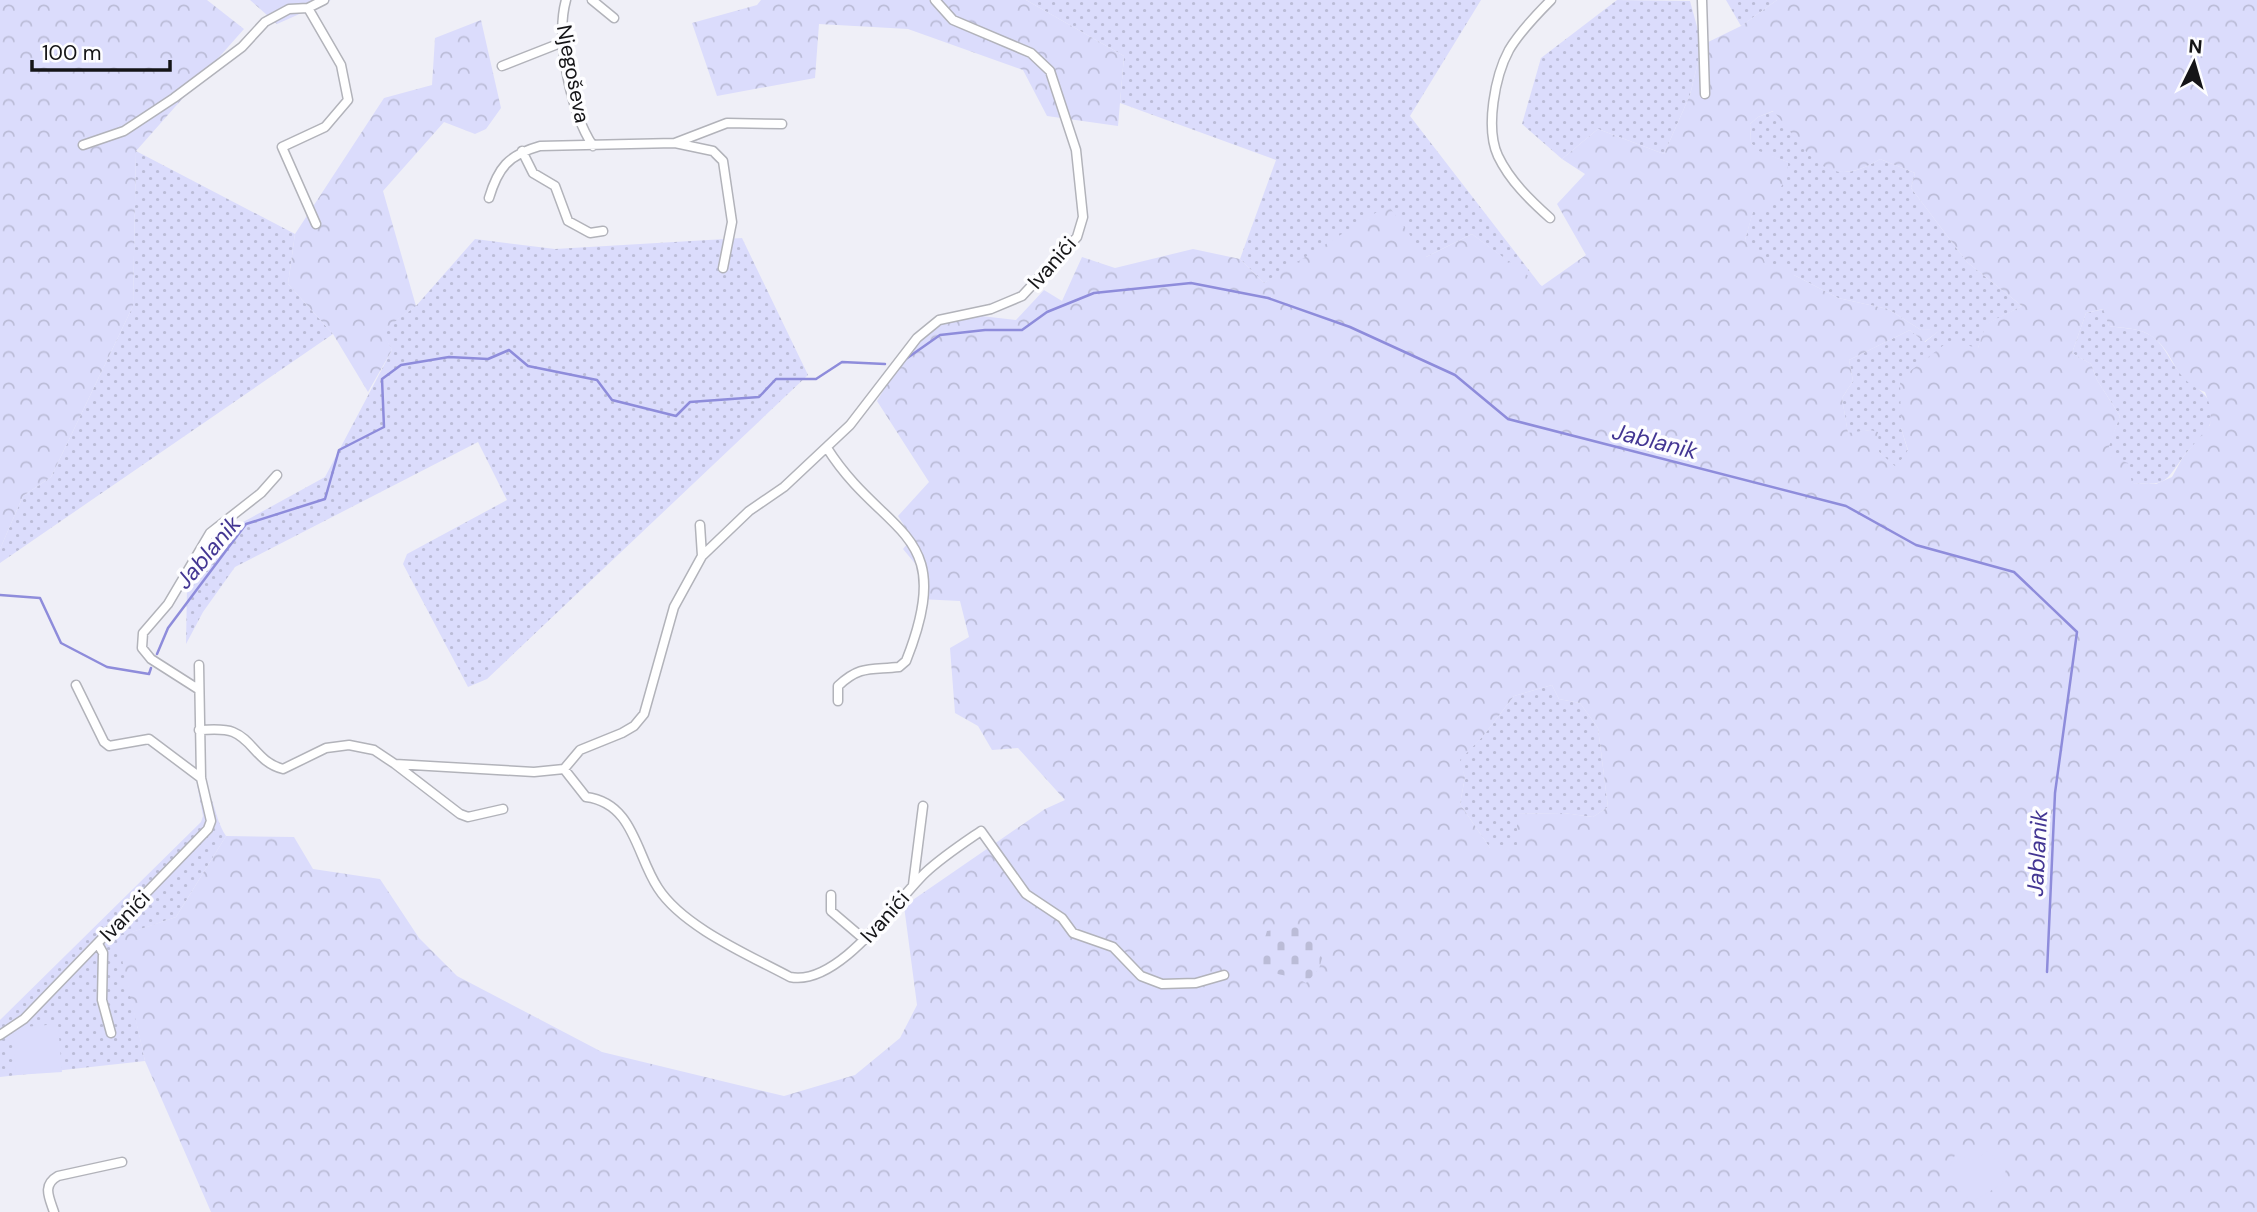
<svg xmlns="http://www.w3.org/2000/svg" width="2257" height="1212" font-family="'DM Sans',sans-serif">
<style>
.grass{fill:url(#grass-dots)}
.forest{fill:url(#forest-crowns);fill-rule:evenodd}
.cemetery{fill:url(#cemetery-stones)}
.green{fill:#dbdcfc}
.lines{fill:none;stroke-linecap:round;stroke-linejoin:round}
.stream{stroke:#8e8cdb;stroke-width:2.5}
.minor-casing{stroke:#b2b3ba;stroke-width:11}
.minor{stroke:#fff;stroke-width:8}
.labels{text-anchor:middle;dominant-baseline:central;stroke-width:7;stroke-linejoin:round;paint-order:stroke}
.street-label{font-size:21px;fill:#151517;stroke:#fdfdff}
.water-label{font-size:23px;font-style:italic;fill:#433693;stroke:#fdfdff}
</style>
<defs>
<pattern id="grass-dots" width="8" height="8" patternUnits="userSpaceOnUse" patternTransform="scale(1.75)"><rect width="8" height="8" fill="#dbdcfc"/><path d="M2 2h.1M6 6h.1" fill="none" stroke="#bbbcd7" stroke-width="1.8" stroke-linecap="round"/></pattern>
<pattern id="forest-crowns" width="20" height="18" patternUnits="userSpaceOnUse" patternTransform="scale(1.75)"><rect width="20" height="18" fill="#dbdcfc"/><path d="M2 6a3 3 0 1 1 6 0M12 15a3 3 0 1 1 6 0" fill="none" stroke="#bbbcd7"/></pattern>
<pattern id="cemetery-stones" width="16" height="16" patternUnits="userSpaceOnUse" patternTransform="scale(1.75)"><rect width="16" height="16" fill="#dbdcfc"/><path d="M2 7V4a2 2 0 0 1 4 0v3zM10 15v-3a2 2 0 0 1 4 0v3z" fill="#bbbcd7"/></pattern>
</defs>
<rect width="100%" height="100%" fill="#efeff7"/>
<!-- grass -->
<path class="grass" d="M 1026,0 L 1481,0 L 1410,116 L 1542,287 L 1472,234 L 1426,257 L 1304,260 L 1264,283 L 1240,259 L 1276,160 L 1120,103 L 1124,56 Z
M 1617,0 L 1690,1 L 1702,45 L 1690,95 L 1664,154 L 1598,129 L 1562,159 L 1522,124 L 1541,58 Z
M 1726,0 L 1777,0 L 1741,26 Z
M 1774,111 C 1807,148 1824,195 1880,159 L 1915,173 L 1911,188 L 1967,262 L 2022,306 L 1987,324 L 1978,348 L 1901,428 L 1908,451 L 1896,468 L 1879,452 L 1870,430 L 1848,434 L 1842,398 L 1853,381 L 1849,360 L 1910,330 L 1925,342 L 1941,329 L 1921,330 L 1888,309 L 1838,298 L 1794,275 L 1766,265 L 1745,240 L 1753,211 L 1788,162 L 1759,152 L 1751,143 L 1750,124 L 1758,117 Z
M 136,151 L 295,234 L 288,284 L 333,334 L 0,563 L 0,549 L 23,496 L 51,477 L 133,306 Z
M 742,238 L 808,375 L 487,679 L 468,687 L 403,564 L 407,554 L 507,500 L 478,442 L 235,567 L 203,612 L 186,644 L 187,588 L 228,546 L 234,527 L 325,477 L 392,350 L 381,331 L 416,306 L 475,239 L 555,249 Z
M 2104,309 L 2109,326 C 2120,328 2136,328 2146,333 C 2162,340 2167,356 2177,369 C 2189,387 2221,395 2210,424 C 2206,436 2190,447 2183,457 C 2164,484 2166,485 2132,483 L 2105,455 L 2120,416 L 2097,380 L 2091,364 L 2072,353 L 2086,313 Z
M 1552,685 L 1559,699 L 1580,703 L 1598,728 L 1608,807 L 1593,817 L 1563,813 L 1517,814 L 1517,848 L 1490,848 L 1460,804 L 1465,777 L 1459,760 L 1484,735 L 1514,696 Z
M 196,779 C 220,802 211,812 226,836 L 176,917 L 118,937 L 145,1061 L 0,1077 L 0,1020 L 201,822 L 203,816 Z"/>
<!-- forest -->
<path class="forest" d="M 0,0 L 207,0 L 244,29 L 136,151 L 133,306 L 51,477 L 23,496 L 0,549 Z
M 250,0 L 331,0 L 277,24 Z
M 761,0 L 1026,0 L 1124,56 L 1118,126 L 1047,116 L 1023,70 L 908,29 L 819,24 L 815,78 L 717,96 L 692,23 L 757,5 Z
M 1777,0 L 2257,0 L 2257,1212 L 211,1212 L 145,1061 L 117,937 L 176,917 L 226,836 L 294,837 L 313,869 L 380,879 L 419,938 L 457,976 L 602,1052 L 784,1096 L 855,1075 L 900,1038 L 917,1005 L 904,906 L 1045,809 L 1065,800 L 1018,748 L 992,750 L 978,726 L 955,713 L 950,648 L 969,637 L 960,601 L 919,599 L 923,573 L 903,549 L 912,538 L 898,516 L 929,482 L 877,401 L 905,354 L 939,320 L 981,316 L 1016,320 L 1044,290 L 1062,301 L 1082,257 L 1115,268 L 1193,249 L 1240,259 L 1264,283 L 1388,205 L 1426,257 L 1472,234 L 1542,286 L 1586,255 L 1557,204 L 1585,174 L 1562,159 L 1598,129 L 1664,154 L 1690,95 L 1702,45 L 1741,26 ZM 1773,111 C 1807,148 1823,195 1880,159 L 1915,173 L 1911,188 L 1967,262 L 2022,306 L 1986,324 L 1978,348 L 1949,341 L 1900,379 L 1901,428 L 1908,450 L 1896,467 L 1879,452 L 1878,432 L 1870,430 L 1848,433 L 1842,398 L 1853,381 L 1849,360 L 1910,330 L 1924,342 L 1943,328 L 1921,330 L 1888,309 L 1838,298 L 1794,275 L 1791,264 L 1766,265 L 1761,253 L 1745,240 L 1753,212 L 1770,206 L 1788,175 L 1788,162 L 1759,151 L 1751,143 L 1750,124 L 1758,117 ZM 2103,309 L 2109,326 C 2121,328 2138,328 2148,334 C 2177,351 2170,379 2205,392 L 2211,409 L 2210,425 L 2183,457 L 2172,477 L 2156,484 L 2132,483 L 2128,463 L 2106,455 L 2120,416 L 2097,380 L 2091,364 L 2072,353 L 2086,313 ZM 1552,685 L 1559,699 L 1580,703 L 1598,728 L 1608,807 L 1593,817 L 1563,813 L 1517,814 L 1517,848 L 1490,848 L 1460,804 L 1465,777 L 1460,760 L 1484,735 L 1514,696 Z
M 481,20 L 501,108 L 486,129 L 475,134 L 444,122 L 383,191 L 416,306 L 382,331 L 392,350 L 368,392 L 333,334 L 288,284 L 295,234 L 384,98 L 432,85 L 435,38 Z"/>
<!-- cemetery -->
<path class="cemetery" d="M 1296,926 L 1312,940 L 1322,958 L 1319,969 L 1306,983 C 1291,973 1267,977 1258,961 L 1267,931 Z"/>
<!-- green -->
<path class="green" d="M 58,1024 L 62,1072 L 16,1075 L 13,1028 Z
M 1987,1151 L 2006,1169 L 2002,1184 L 1972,1202 L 1955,1187 L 1947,1172 L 1955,1155 L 1975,1160 Z"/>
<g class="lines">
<!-- stream -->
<path class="stream" d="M 903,361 L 940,335 L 985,330 L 1022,330 L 1047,312 L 1094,293 L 1191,283 L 1268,298 L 1350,327 L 1455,375 L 1508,419 L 1846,506 L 1916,545 L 2014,572 L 2077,632 L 2055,793 L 2047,972
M 0,595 L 40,598 L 61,643 L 107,667 L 149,674 L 151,668
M 157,654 L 168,628 L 246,524 L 325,499 L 339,450 L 384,427 L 382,379 L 401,365 L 449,357 L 488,359 L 509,350 L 528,366 L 597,380 L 612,400 L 676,416 L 690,402 L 759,397 L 776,379 L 816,379 L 842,362 L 885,364"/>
<!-- minor casing -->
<g class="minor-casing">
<path id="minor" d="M 566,0 C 555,39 571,113 593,146
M 592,0 L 614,18
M 1702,0 L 1705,94
M 308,8 L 341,65 L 348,100 L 325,127 L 282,147 L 316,224
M 502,66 L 563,42
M 675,143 L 727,123 L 782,124
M 83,145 L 124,131 L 174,98 L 242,47 L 265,22 L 289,9 L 308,8 L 324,0
M 522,151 L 533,173 L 555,186 L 568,221 L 590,233 L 603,231
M 489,198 C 498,168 508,155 540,146 L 675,143 L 713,151 L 723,161 L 732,222 L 723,268
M 1550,218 C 1530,200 1510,181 1498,156 C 1485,128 1495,76 1509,50 C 1519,33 1537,14 1551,0
M 827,448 C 884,538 959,528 906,661 L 899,667 C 871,670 860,665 838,686 L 838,701
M 700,525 L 702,556
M 76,685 L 104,742 L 109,746 L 149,739 L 201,778
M 198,689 L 151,659 L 142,648 L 143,633 L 168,604 L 210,533 L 261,493 L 277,475
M 199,730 C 209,730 223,728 233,732 C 253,740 257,762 283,769 L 326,748 L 349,745 L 374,750 L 395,764 L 534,772 L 564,769 L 580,750 L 622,733 L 634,726 L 644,714 L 674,607 L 702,556 L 749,511 L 784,487 L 850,425 L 917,338 L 939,320 L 991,309 L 1022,296 L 1077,237 L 1083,217 L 1076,150 L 1050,71 L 1031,53 L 953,20 L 935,0
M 395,764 L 460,814 L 468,817 L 503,809
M 564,769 L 586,797 C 634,803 636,855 658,888 C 683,927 749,955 790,977 C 838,987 895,902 925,873 C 942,857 962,844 981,831 L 1026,894 L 1062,918 L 1073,933 L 1113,947 L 1141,976 L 1162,984 L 1196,983 L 1224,975
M 913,885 L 923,806
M 831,895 L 831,911 L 865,940
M 98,944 L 103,953 L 102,1000 L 111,1033
M 0,1035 L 24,1019 L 208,829 L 211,821 L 201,778 L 199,665
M 54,1212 C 49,1197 42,1185 58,1176 L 122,1162"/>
</g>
<!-- minor -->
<use href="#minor" class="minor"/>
</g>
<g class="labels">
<!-- street labels -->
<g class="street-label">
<text transform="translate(573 74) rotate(79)">Njegoševa</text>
<text transform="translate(1052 263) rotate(-49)">Ivanići</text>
<text transform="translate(125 916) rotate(-46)">Ivanići</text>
<text transform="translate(885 917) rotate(-48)">Ivanići</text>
</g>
<!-- water labels -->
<g class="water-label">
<text transform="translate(1655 441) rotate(14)">Jablanik</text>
<text transform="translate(208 552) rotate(-50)">Jablanik</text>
<text transform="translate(2037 853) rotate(-87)">Jablanik</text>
</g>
</g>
<!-- north arrow -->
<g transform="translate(2194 63) rotate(5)" stroke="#fdfdff" stroke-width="5" paint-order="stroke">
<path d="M0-5L12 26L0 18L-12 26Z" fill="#151517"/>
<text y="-10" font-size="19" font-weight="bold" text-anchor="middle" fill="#151517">N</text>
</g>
<!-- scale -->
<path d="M32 60v10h138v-10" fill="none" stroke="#151517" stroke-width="3.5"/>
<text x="42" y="60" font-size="21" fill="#151517" stroke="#fdfdff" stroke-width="5" paint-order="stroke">100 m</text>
</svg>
